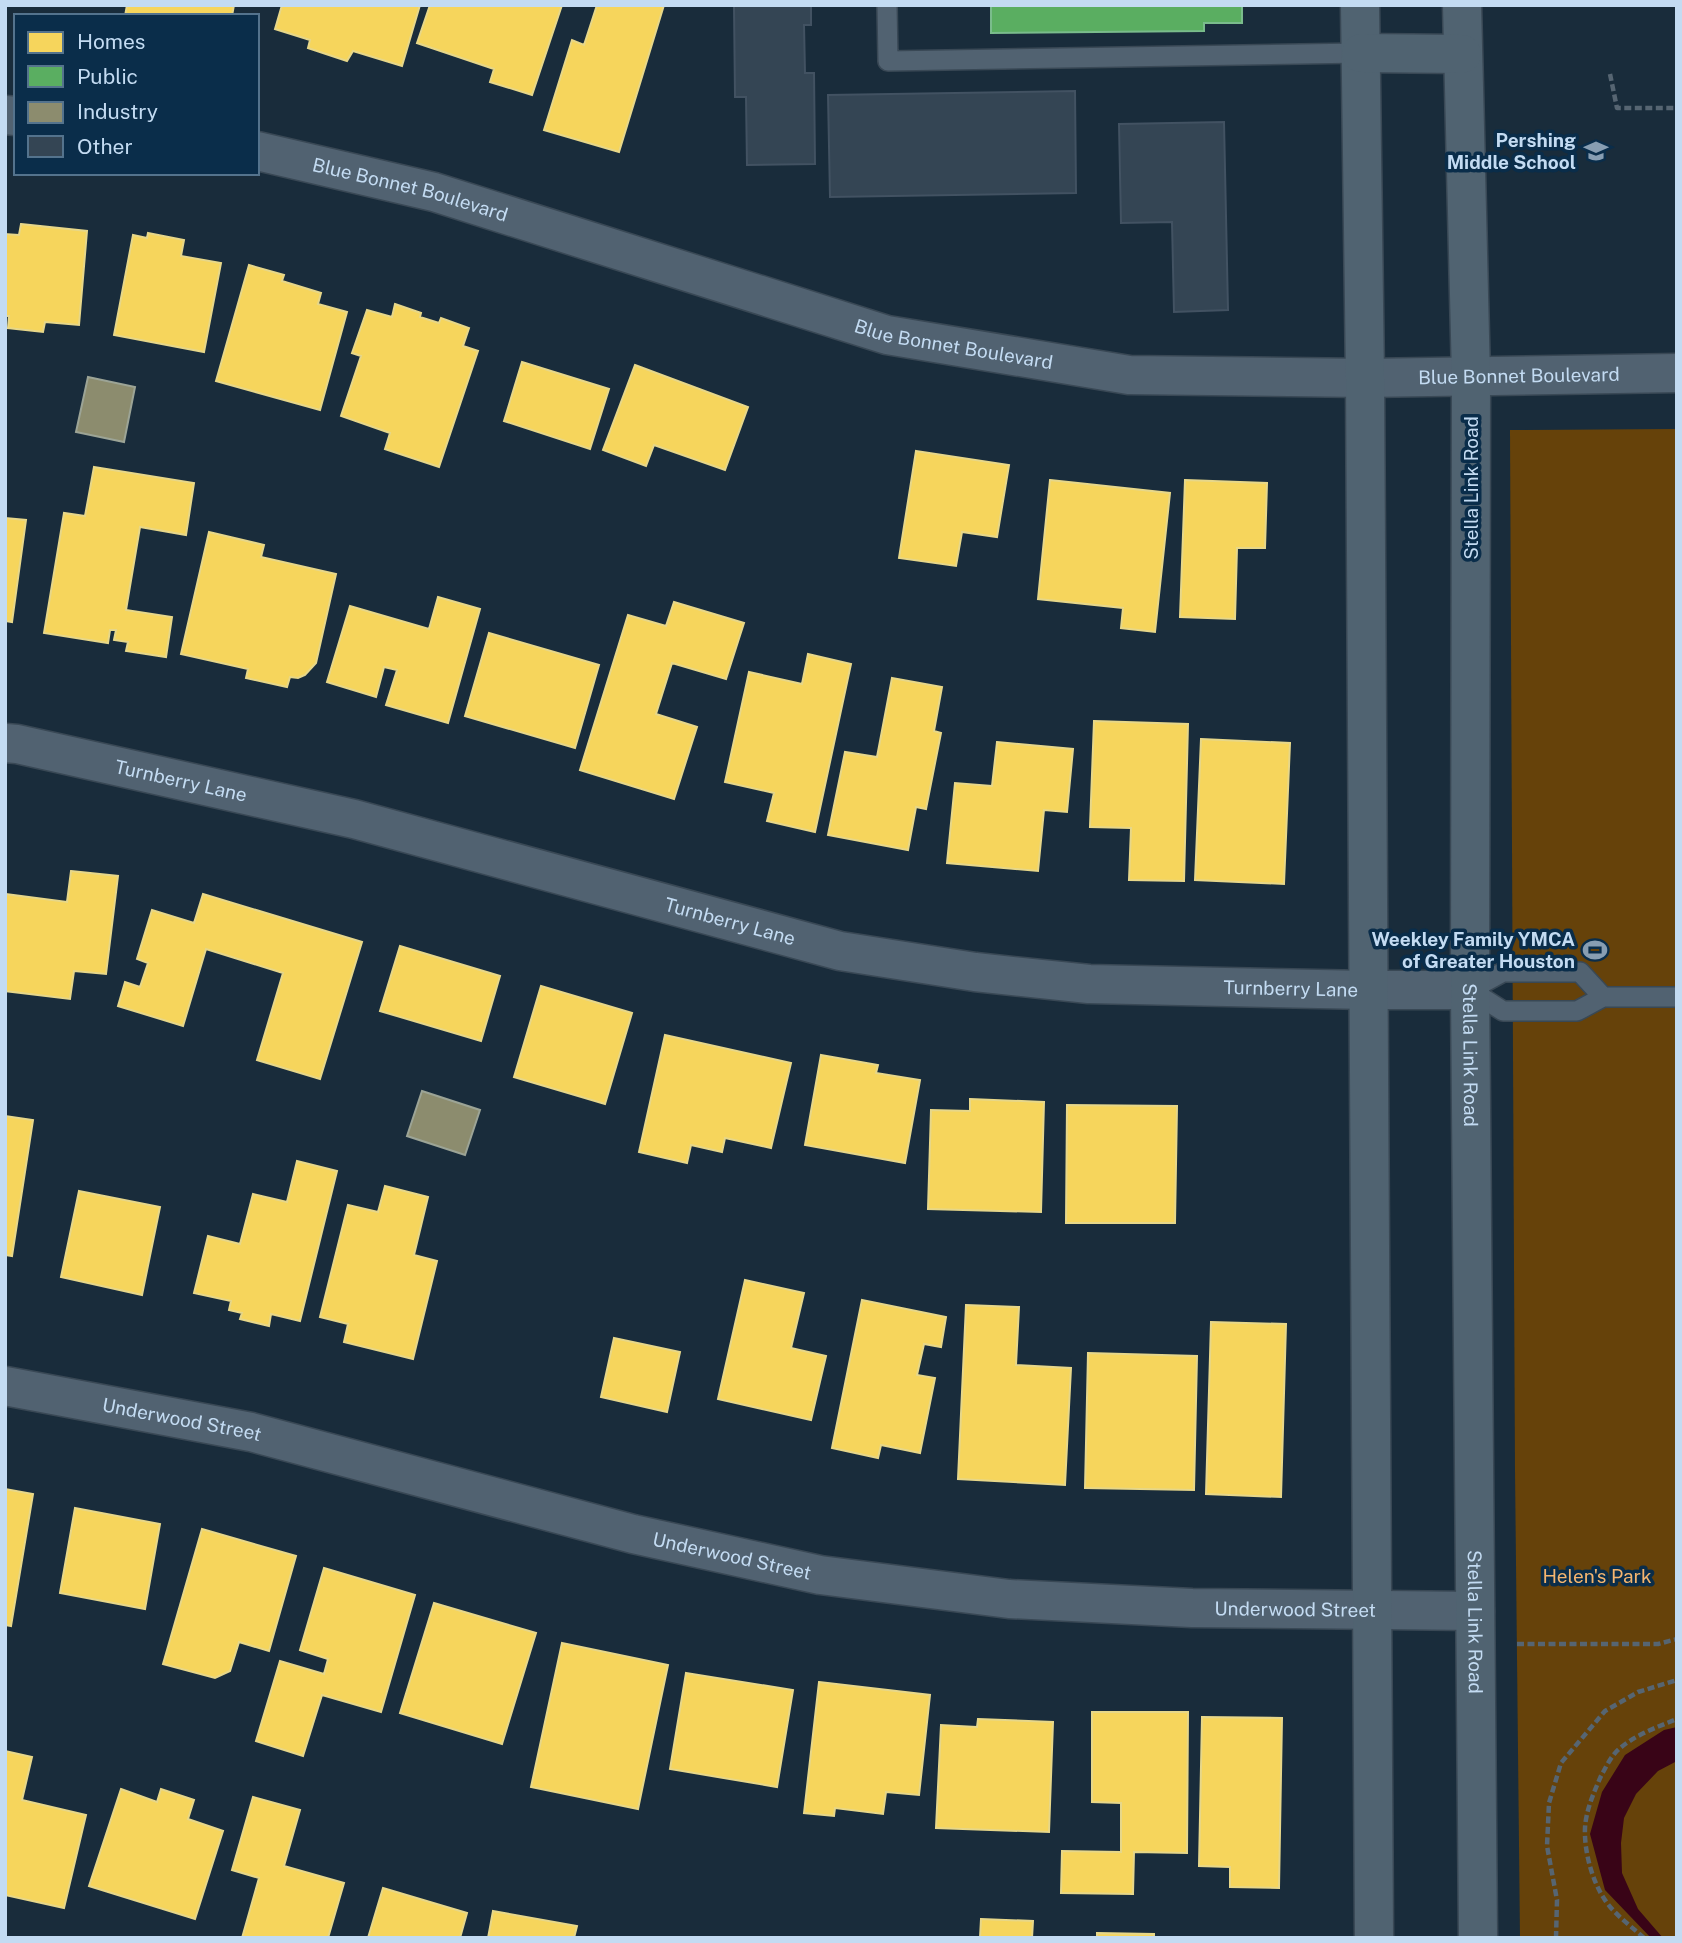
<svg xmlns="http://www.w3.org/2000/svg" width="1682" height="1943" font-family="'Public Sans',sans-serif">
<style>
.green{fill:#66420a}
.water{fill:#390417}
.homes{fill:#f6d55c;stroke:#e7d789;stroke-width:2}
.public{fill:#5aae61;stroke:#7abc8c;stroke-width:2}
.industry{fill:#8c8c6e;stroke:#9ca496;stroke-width:2}
.building{fill:#344554;stroke:#425262;stroke-width:2}
.lines{fill:none;stroke-linecap:round;stroke-linejoin:round}
.service-casing{stroke:#394855;stroke-width:22}
.minor-casing{stroke:#394855;stroke-width:41}
.secondary-casing{stroke:#394855;stroke-width:41}
.path{stroke:#566572;stroke-width:4.5;stroke-dasharray:7 3.5;stroke-linecap:butt}
.service{stroke:#516271;stroke-width:19}
.minor{stroke:#516271;stroke-width:38}
.secondary{stroke:#506371;stroke-width:38}
.labels{text-anchor:middle;dominant-baseline:central;stroke-width:7;stroke-linejoin:round;paint-order:stroke}
.poi-label{font-size:19px;font-weight:bold;fill:#c3dbf2;stroke:#0a2d4a;text-anchor:end}
.street-label{font-size:19px;fill:#c3dbf2;stroke:#0a2d4a}
.park-label{font-size:19px;fill:#f4b56f;stroke:#0a2d4a}
</style>
<rect width="100%" height="100%" fill="#192c3b"/>
<!-- green -->
<path class="green" d="M 1677,429 L 1677,1938 L 1520,1938 L 1515,1470 L 1510,430 Z"/>
<!-- water -->
<path class="water" d="M 1677,1727 L 1677,1761 L 1658,1771 L 1636,1794 L 1624,1818 L 1621,1843 L 1622,1873 L 1638,1909 L 1663,1938 L 1651,1938 L 1605,1890 L 1590,1834 L 1602,1792 L 1625,1755 L 1664,1730 Z"/>
<!-- homes -->
<path class="homes" d="M 127,5 L 234,5 L 232,16 L 125,16 Z
M 282,5 L 420,5 L 402,66 L 353,51 L 347,61 L 308,48 L 310,40 L 275,29 Z
M 430,5 L 562,5 L 532,95 L 490,82 L 494,69 L 417,43 Z
M 597,5 L 664,5 L 619,152 L 544,130 L 572,40 L 584,45 Z
M 21,224 L 87,231 L 79,325 L 45,322 L 43,332 L 8,328 L 9,316 L 5,316 L 5,234 L 19,235 Z
M 148,233 L 184,240 L 181,256 L 221,263 L 204,352 L 114,335 L 133,235 L 147,238 Z
M 249,265 L 284,275 L 282,281 L 321,293 L 318,304 L 347,312 L 320,410 L 216,381 Z
M 395,304 L 421,313 L 420,317 L 439,323 L 441,318 L 469,328 L 463,346 L 478,351 L 439,467 L 385,449 L 390,433 L 341,416 L 361,356 L 352,353 L 367,310 L 392,317 Z
M 522,362 L 609,389 L 590,449 L 504,421 Z
M 635,365 L 748,407 L 725,470 L 654,445 L 646,466 L 603,450 Z
M 916,451 L 1009,465 L 997,537 L 962,532 L 956,566 L 899,558 Z
M 94,467 L 194,483 L 186,535 L 140,527 L 126,610 L 172,617 L 166,657 L 126,651 L 128,642 L 114,640 L 116,630 L 110,630 L 108,643 L 44,633 L 64,513 L 85,516 Z
M 1050,480 L 1170,493 L 1155,632 L 1121,628 L 1123,608 L 1038,599 Z
M 1185,480 L 1267,483 L 1265,548 L 1237,548 L 1235,619 L 1180,617 Z
M 5,518 L 26,520 L 12,622 L 5,621 Z
M 209,532 L 264,545 L 261,557 L 336,574 L 316,663 L 305,675 L 298,678 L 290,677 L 287,687 L 246,678 L 248,669 L 181,654 Z
M 438,597 L 480,609 L 448,723 L 386,705 L 397,670 L 384,667 L 376,697 L 327,682 L 350,606 L 429,629 Z
M 674,602 L 744,623 L 726,679 L 672,663 L 656,714 L 697,727 L 674,799 L 580,770 L 628,615 L 666,626 Z
M 489,633 L 599,665 L 575,748 L 465,716 Z
M 808,654 L 851,664 L 815,832 L 767,821 L 774,793 L 725,782 L 749,672 L 802,684 Z
M 892,678 L 942,687 L 934,731 L 941,733 L 926,809 L 916,807 L 908,850 L 828,835 L 845,752 L 877,757 Z
M 1094,721 L 1188,724 L 1184,881 L 1129,880 L 1131,828 L 1090,827 Z
M 1201,739 L 1290,743 L 1284,884 L 1195,880 Z
M 997,742 L 1073,749 L 1067,812 L 1044,810 L 1038,871 L 947,863 L 955,783 L 992,786 Z
M 71,871 L 118,876 L 106,974 L 74,971 L 70,999 L 5,991 L 5,894 L 67,902 Z
M 203,894 L 362,942 L 320,1079 L 257,1060 L 283,973 L 206,949 L 183,1026 L 118,1006 L 125,982 L 140,987 L 148,963 L 137,959 L 152,910 L 194,923 Z
M 400,946 L 500,976 L 481,1041 L 380,1011 Z
M 541,986 L 632,1013 L 605,1104 L 514,1077 Z
M 665,1035 L 791,1063 L 771,1148 L 725,1138 L 722,1152 L 691,1145 L 687,1163 L 639,1152 Z
M 821,1055 L 878,1065 L 876,1073 L 920,1080 L 905,1163 L 805,1145 Z
M 970,1099 L 1044,1102 L 1041,1212 L 928,1209 L 931,1110 L 970,1111 Z
M 1067,1105 L 1177,1106 L 1175,1223 L 1066,1223 Z
M 5,1116 L 33,1120 L 12,1256 L 5,1255 Z
M 297,1161 L 337,1171 L 300,1321 L 271,1314 L 269,1326 L 240,1319 L 242,1313 L 229,1310 L 231,1301 L 194,1293 L 208,1236 L 240,1244 L 253,1194 L 287,1202 Z
M 385,1186 L 428,1197 L 414,1255 L 437,1261 L 413,1359 L 344,1342 L 348,1324 L 320,1317 L 348,1205 L 378,1212 Z
M 79,1191 L 160,1207 L 142,1295 L 61,1277 Z
M 745,1280 L 804,1293 L 791,1348 L 826,1356 L 811,1420 L 718,1399 Z
M 862,1300 L 946,1317 L 941,1347 L 924,1344 L 917,1375 L 935,1378 L 920,1453 L 881,1445 L 878,1458 L 832,1448 Z
M 966,1305 L 1019,1307 L 1016,1365 L 1071,1368 L 1065,1485 L 958,1479 Z
M 1211,1322 L 1286,1324 L 1281,1497 L 1206,1494 Z
M 614,1338 L 680,1352 L 667,1412 L 601,1397 Z
M 1088,1353 L 1197,1356 L 1194,1490 L 1085,1488 Z
M 5,1489 L 33,1494 L 11,1626 L 5,1625 Z
M 75,1508 L 160,1524 L 145,1609 L 60,1593 Z
M 202,1529 L 296,1556 L 269,1651 L 239,1642 L 230,1671 L 215,1678 L 163,1664 Z
M 324,1568 L 415,1595 L 381,1712 L 322,1695 L 303,1756 L 256,1741 L 280,1661 L 324,1674 L 328,1659 L 300,1650 Z
M 434,1603 L 536,1633 L 502,1744 L 400,1713 Z
M 562,1643 L 668,1665 L 638,1809 L 531,1787 Z
M 686,1673 L 793,1690 L 777,1787 L 670,1769 Z
M 819,1682 L 930,1695 L 919,1795 L 886,1792 L 883,1814 L 835,1808 L 834,1816 L 804,1813 Z
M 1092,1712 L 1188,1712 L 1187,1853 L 1134,1852 L 1133,1894 L 1061,1893 L 1062,1851 L 1121,1852 L 1121,1803 L 1092,1802 Z
M 1202,1717 L 1282,1718 L 1279,1888 L 1230,1887 L 1230,1867 L 1199,1866 Z
M 978,1719 L 1053,1722 L 1049,1832 L 936,1828 L 941,1725 L 977,1727 Z
M 5,1751 L 32,1757 L 22,1800 L 86,1815 L 64,1908 L 5,1895 Z
M 121,1789 L 157,1802 L 161,1789 L 194,1800 L 188,1819 L 223,1831 L 195,1919 L 89,1886 Z
M 253,1797 L 300,1810 L 284,1866 L 344,1883 L 328,1938 L 242,1938 L 259,1878 L 232,1870 Z
M 383,1888 L 467,1913 L 460,1938 L 368,1938 Z
M 493,1911 L 577,1926 L 574,1938 L 488,1938 Z
M 981,1919 L 1033,1921 L 1032,1938 L 980,1938 Z
M 1097,1933 L 1154,1934 L 1154,1938 L 1097,1938 Z"/>
<!-- public -->
<path class="public" d="M 991,5 L 1242,5 L 1242,23 L 1204,23 L 1204,31 L 991,33 Z"/>
<!-- industry -->
<path class="industry" d="M 88,377 L 135,387 L 124,442 L 76,432 Z
M 422,1091 L 480,1110 L 465,1155 L 407,1136 Z"/>
<!-- building -->
<path class="building" d="M 734,5 L 811,5 L 811,25 L 804,25 L 805,73 L 814,73 L 815,164 L 747,165 L 746,97 L 735,97 Z
M 1075,91 L 1076,193 L 830,197 L 828,95 Z
M 1224,122 L 1228,310 L 1174,312 L 1172,222 L 1121,223 L 1119,124 Z"/>
<g class="lines">
<!-- service casing -->
<g class="service-casing">
<path id="service" d="M 887,5 L 888,61 L 1361,53
M 1603,997 L 1580,972 L 1503,972 L 1470,990 L 1503,1011 L 1577,1011 L 1603,997 L 1677,997"/>
</g>
<!-- minor casing -->
<g class="minor-casing">
<g id="minor">
<path d="M 5,115 L 16,116"/>
<path id="s1" d="M 257,151 L 434,192 L 887,335 L 1129,375 L 1365,378 L 1677,373"/>
<path id="s2" d="M 5,743 L 17,744 L 354,819 L 840,951 L 975,972 L 1089,984 L 1367,990 L 1470,990"/>
<path id="s3" d="M 5,1386 L 251,1432 L 633,1534 L 820,1575 L 1009,1599 L 1192,1608 L 1475,1611"/>
</g>
</g>
<!-- secondary casing -->
<g class="secondary-casing">
<g id="secondary">
<path d="M 1360,5 L 1365,378 L 1374,1938"/>
<path id="s4" d="M 1462,5 L 1471,377 L 1470,990 L 1478,1938"/>
<path d="M 1361,53 L 1462,54"/>
</g>
</g>
<!-- path -->
<path class="path" d="M 1610,74 L 1617,108 L 1677,108
M 1517,1644 L 1658,1644 L 1677,1639
M 1556,1938 L 1557,1900 L 1547,1846 L 1549,1803 L 1561,1763 L 1605,1711 L 1638,1692 L 1677,1680
M 1644,1938 C 1631,1926 1615,1915 1605,1900 C 1592,1881 1584,1851 1585,1828 C 1586,1810 1594,1792 1601,1776 C 1606,1767 1611,1756 1619,1749 C 1635,1735 1657,1727 1677,1719"/>
<!-- service -->
<use href="#service" class="service"/>
<!-- minor -->
<use href="#minor" class="minor"/>
<!-- secondary -->
<use href="#secondary" class="secondary"/>
</g>
<!-- icons -->
<defs>
<g id="school-bare" transform="scale(1.89)"><path d="M0-5L7-2L0 1L-7-2ZM-4 1L0 2.5L4 1V4Q0 6-4 4Z" fill="#889eb2" stroke="#0a2d4a" stroke-width="2.5" paint-order="stroke"/></g>
<g id="stadium-bare" transform="scale(1.89)"><path d="M0-5a6.5 5 0 1 0 0 10a6.5 5 0 1 0 0-10ZM-3.5-1.8h7v3.6h-7Z" fill="#889eb2" stroke="#0a2d4a" stroke-width="2.5" paint-order="stroke"/></g>
</defs>
<g fill-rule="evenodd">
<use href="#school-bare" x="1596" y="151"/>
<use href="#stadium-bare" x="1595" y="950"/>
</g>
<g class="labels">
<!-- poi labels -->
<g class="poi-label">
<text x="1576" y="140">Pershing<tspan x="1576" dy="22">Middle School</tspan></text>
<text x="1575" y="939">Weekley Family YMCA<tspan x="1575" dy="22">of Greater Houston</tspan></text>
</g>
<!-- street labels -->
<g class="street-label">
<text stroke="none"><textPath href="#s1" startOffset="158">Blue Bonnet Boulevard</textPath></text>
<text stroke="none"><textPath href="#s1" startOffset="724">Blue Bonnet Boulevard</textPath></text>
<text stroke="none"><textPath href="#s1" startOffset="1292">Blue Bonnet Boulevard</textPath></text>
<text transform="translate(1471 488) rotate(-90)">Stella Link Road</text>
<text stroke="none"><textPath href="#s2" startOffset="180">Turnberry Lane</textPath></text>
<text stroke="none"><textPath href="#s2" startOffset="747">Turnberry Lane</textPath></text>
<text stroke="none"><textPath href="#s2" startOffset="1314">Turnberry Lane</textPath></text>
<text stroke="none"><textPath href="#s4" startOffset="1050">Stella Link Road</textPath></text>
<text stroke="none"><textPath href="#s3" startOffset="180">Underwood Street</textPath></text>
<text stroke="none"><textPath href="#s3" startOffset="747">Underwood Street</textPath></text>
<text stroke="none"><textPath href="#s3" startOffset="1314">Underwood Street</textPath></text>
<text stroke="none"><textPath href="#s4" startOffset="1617">Stella Link Road</textPath></text>
</g>
<!-- park labels -->
<g class="park-label">
<text x="1597" y="1576">Helen's Park</text>
</g>
</g>
<!-- border -->
<rect width="1682" height="1943" fill="none" stroke="#c3dbf2" stroke-width="14"/>
<!-- legend -->
<rect x="14" y="14" width="245" height="161" fill="#0a2d4a" stroke="#54738d" stroke-width="2"/>
<rect x="28" y="32" width="35" height="21" fill="#f6d55c" stroke="#54738d" stroke-width="2"/>
<text x="77" y="49" font-size="21" fill="#c3dbf2">Homes</text>
<rect x="28" y="66" width="35" height="21" fill="#5aae61" stroke="#54738d" stroke-width="2"/>
<text x="77" y="84" font-size="21" fill="#c3dbf2">Public</text>
<rect x="28" y="102" width="35" height="21" fill="#8c8c6e" stroke="#54738d" stroke-width="2"/>
<text x="77" y="119" font-size="21" fill="#c3dbf2">Industry</text>
<rect x="28" y="136" width="35" height="21" fill="#344554" stroke="#54738d" stroke-width="2"/>
<text x="77" y="154" font-size="21" fill="#c3dbf2">Other</text>
</svg>
